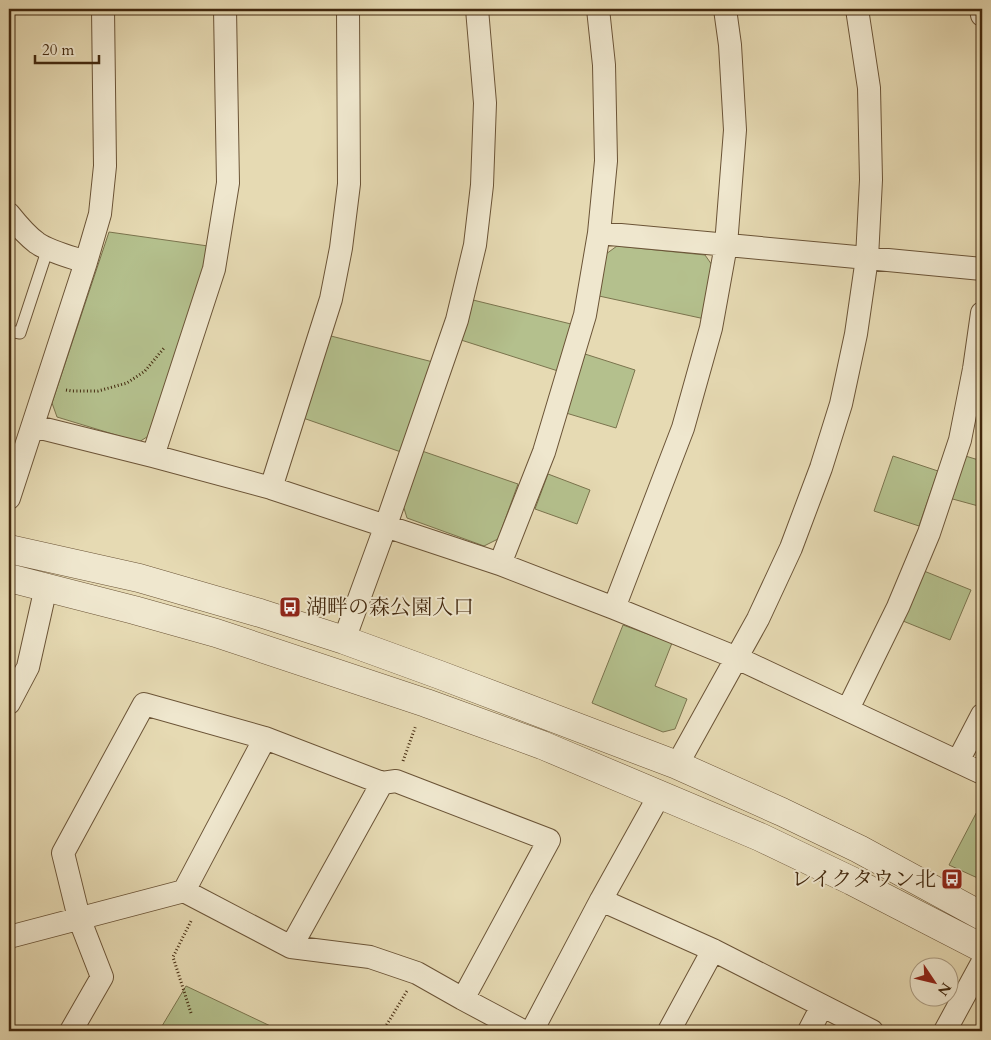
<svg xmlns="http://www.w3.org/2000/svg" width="991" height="1040" font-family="Cardo,'Noto Serif JP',serif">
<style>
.green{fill:#b4c08d;stroke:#7b744e}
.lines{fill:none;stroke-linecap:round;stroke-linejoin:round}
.service-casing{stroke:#6b5437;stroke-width:13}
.minor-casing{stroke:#6b5437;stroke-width:24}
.tertiary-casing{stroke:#6b5437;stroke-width:29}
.path{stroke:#42280e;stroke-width:3;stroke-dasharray:1 2.5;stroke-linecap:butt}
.service{stroke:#efe7ce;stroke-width:11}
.minor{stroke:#efe7ce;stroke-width:22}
.tertiary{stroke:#efe7ce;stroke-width:28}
.labels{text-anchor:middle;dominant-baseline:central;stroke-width:4;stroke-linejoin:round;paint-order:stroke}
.poi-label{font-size:21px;fill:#42280e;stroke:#efe7ce;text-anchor:start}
</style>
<rect width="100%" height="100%" fill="#e6dab3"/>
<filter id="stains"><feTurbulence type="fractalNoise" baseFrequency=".004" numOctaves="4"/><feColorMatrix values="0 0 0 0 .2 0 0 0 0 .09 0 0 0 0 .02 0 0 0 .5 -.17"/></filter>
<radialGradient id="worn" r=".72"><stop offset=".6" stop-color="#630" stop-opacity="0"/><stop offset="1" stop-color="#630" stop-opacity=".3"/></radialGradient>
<!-- green -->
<path class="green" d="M 109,232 L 208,246 L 201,276 L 150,435 L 139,442 L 57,417 L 52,403 Z
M 617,246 L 705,255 L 712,265 L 705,319 L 599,296 L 606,254 Z
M 473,300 L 571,324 L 558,371 L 461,340 Z
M 331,336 L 433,362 L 401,452 L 303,418 Z
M 585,354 L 635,370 L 616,428 L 566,413 Z
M 422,451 L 518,484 L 498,539 L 484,546 L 407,518 L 403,505 Z
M 962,455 L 982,461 L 982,507 L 949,498 Z
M 893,456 L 938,471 L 919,526 L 874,511 Z
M 548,474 L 590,490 L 577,524 L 535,509 Z
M 924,571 L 971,590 L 950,640 L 903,621 Z
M 623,625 L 672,643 L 655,686 L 687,699 L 675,729 L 663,732 L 592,703 Z
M 982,802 L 982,880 L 949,865 Z
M 186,986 L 281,1031 L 159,1031 Z"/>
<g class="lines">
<!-- service casing -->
<g class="service-casing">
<path id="service" d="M 9,331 L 20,333 L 48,248"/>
</g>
<!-- minor casing -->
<g class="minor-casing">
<path id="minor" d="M 981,9 L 982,15
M 9,214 C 17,224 26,235 37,243 C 50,252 71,257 86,262
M 599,233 L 867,258 L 871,180 L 869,88 L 857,9
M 33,426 L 153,456 L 271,488 L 500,564 L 614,608 L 737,658 L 982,773
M 153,456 L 214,269 L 228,183 L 225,9
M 271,488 L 331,299 L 341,248 L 349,184 L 348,9
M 9,498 L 86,262 L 100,214 L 105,166 L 103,9
M 500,564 L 544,452 L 585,315 L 599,233 L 606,161 L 604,65 L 598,9
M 614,608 L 683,428 L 711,328 L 726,245 L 735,130 L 730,45 L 725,9
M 344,640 L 386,525 L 457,320 L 475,245 L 482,185 L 485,103 L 477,9
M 9,703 L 28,667 L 46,587
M 848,709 L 898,607 L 929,533 L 960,440 L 974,369 L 982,313
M 958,761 L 982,715
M 677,765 L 758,619 L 791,548 L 821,468 L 841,404 L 856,334 L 867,258 L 982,269
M 184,891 L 265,738
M 601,900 L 713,950 L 872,1031
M 9,937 L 184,891 L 291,947 L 370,957 L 417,973 L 463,999 L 523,1031
M 291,947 L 382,783 L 396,781 L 549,840 L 463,999
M 71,1031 L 102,977 L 79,918 L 63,853 L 144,704 L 265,738 L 382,783
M 532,1031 L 601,900 L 660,794
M 669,1031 L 713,950
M 809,1031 L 822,1006
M 945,1031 L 982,963"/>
</g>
<!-- tertiary casing -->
<g class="tertiary-casing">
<path id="tertiary" d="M 9,549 L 139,578 L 260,613 L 344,640 L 440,675 L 677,765 L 782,812 L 859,849 L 982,916
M 9,578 L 134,610 L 216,633 L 426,703 L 542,745 L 760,837 L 852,881 L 982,948"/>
</g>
<!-- path -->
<path class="path" d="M 66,390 L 72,391 L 98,391 L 127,383 L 145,371 L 164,348
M 403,761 L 416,725
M 191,1013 L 173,957 L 192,919
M 383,1031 L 407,991"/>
<!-- service -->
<use href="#service" class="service"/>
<!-- minor -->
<use href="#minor" class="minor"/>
<!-- tertiary -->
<use href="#tertiary" class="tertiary"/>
</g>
<!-- icons -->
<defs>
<g id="bus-square" transform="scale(1.125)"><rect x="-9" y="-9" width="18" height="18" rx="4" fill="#8f2418" stroke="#efe7ce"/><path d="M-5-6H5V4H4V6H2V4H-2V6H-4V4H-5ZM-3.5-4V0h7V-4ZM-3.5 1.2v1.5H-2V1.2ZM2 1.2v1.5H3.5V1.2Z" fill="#fff"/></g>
</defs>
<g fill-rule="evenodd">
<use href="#bus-square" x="290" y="607"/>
<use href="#bus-square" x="952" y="879"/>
</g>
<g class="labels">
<!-- poi labels -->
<g class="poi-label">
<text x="306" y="607">湖畔の森公園入口</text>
<text x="936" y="879" text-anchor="end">レイクタウン北</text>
</g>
</g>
<!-- margin -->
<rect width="991" height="1040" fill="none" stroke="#e6dab3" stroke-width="30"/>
<rect x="10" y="10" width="971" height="1020" fill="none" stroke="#42280e" stroke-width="2.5"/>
<rect x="15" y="15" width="961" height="1010" fill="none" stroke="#42280e"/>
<!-- north arrow -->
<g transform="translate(934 982) rotate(125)"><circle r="24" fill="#efe7ce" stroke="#aa9b81"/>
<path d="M0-4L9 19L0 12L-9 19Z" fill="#8f2418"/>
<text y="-8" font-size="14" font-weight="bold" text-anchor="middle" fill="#42280e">N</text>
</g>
<!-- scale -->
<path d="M35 55v8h64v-8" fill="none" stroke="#42280e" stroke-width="2.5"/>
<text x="42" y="55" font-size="15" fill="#42280e" stroke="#efe7ce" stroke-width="4" paint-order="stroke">20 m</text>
<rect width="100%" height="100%" filter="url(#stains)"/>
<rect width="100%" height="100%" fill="url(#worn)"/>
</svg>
